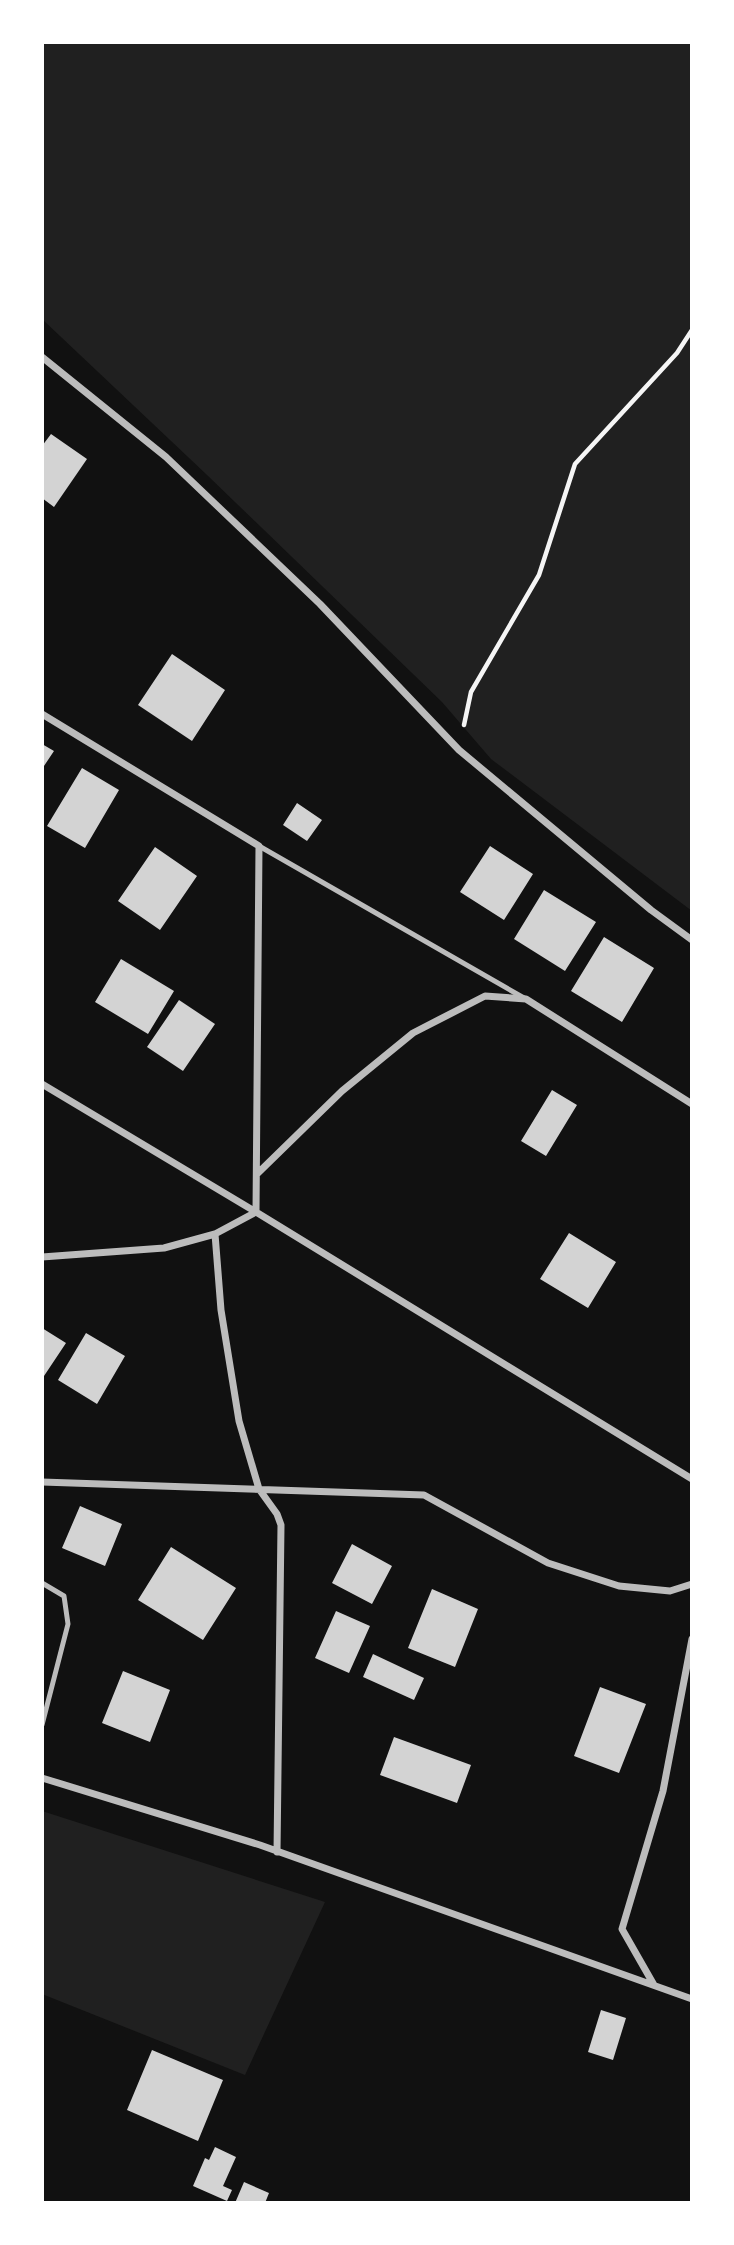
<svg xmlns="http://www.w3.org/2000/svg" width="734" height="2245" font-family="Karla,sans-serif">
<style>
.green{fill:#202020}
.building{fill:#d3d3d3}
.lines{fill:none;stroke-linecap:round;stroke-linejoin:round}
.path{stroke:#f5f5f5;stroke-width:4.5}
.service{stroke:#bcbcbc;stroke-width:5}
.minor{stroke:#bcbcbc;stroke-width:7}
</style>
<rect width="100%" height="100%" fill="#111"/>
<!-- green -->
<path class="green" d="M 42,42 L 692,42 L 692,911 L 491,759 L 442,702 L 206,474 L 42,319 Z
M 42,1811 L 325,1902 L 245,2075 L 42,1994 Z"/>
<!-- building -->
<path class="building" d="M 51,434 L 87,459 L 54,507 L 42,498 L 42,446 Z
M 172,654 L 225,690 L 192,741 L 138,705 Z
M 42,744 L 54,751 L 42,769 Z
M 82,768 L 119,790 L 85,848 L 47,826 Z
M 297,803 L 322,820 L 307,841 L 283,825 Z
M 490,846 L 533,874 L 504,920 L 460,892 Z
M 155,847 L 197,876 L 160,930 L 118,901 Z
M 544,890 L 596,922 L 565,971 L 514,939 Z
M 604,937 L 654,968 L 622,1022 L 571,991 Z
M 121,959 L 174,991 L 148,1034 L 95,1002 Z
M 179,1000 L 215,1024 L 183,1071 L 147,1047 Z
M 552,1090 L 577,1105 L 546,1156 L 521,1141 Z
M 569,1233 L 616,1262 L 588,1308 L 540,1279 Z
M 42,1328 L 66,1343 L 42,1379 Z
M 86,1333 L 125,1356 L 97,1404 L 58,1380 Z
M 80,1506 L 122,1524 L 105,1566 L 62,1548 Z
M 352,1544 L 392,1566 L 372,1604 L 332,1583 Z
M 171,1547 L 236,1588 L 203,1640 L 138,1600 Z
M 432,1589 L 478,1609 L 455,1667 L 408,1648 Z
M 336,1611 L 370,1626 L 349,1673 L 315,1658 Z
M 373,1654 L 424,1678 L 414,1700 L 363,1677 Z
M 123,1671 L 170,1690 L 150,1742 L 102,1723 Z
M 600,1687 L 646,1704 L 619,1773 L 574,1756 Z
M 394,1737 L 471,1765 L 457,1803 L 380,1775 Z
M 601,2010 L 626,2018 L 613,2060 L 588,2052 Z
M 152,2050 L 223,2080 L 198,2141 L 127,2110 Z
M 215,2147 L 236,2157 L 223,2186 L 232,2190 L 227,2201 L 193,2186 L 205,2158 L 209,2160 Z
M 244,2182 L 269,2193 L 265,2203 L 235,2203 Z"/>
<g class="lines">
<!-- path -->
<path class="path" d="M 464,725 L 471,692 L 539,575 L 575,464 L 677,353 L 692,330"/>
<!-- service -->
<path class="service" d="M 259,846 L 524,998
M 42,1583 L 64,1596 L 68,1624 L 42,1725"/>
<!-- minor -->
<path class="minor" d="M 42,357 L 166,457 L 320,604 L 459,750 L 651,910 L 692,940
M 42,714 L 259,846 L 256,1212 L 215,1234 L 164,1248 L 42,1257
M 42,1084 L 256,1212 L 692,1479
M 258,1173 L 342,1091 L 413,1033 L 485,996 L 526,999 L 692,1104
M 215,1234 L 221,1310 L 239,1421 L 259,1489 L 277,1514 L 281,1525 L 277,1852
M 42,1482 L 424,1495 L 548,1563 L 619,1586 L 670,1591 L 692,1584
M 42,1778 L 260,1845 L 692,1999
M 654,1985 L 622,1929 L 663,1791 L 692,1639"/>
</g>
<!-- border -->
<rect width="734" height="2245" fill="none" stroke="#ffffff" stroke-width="88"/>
</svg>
